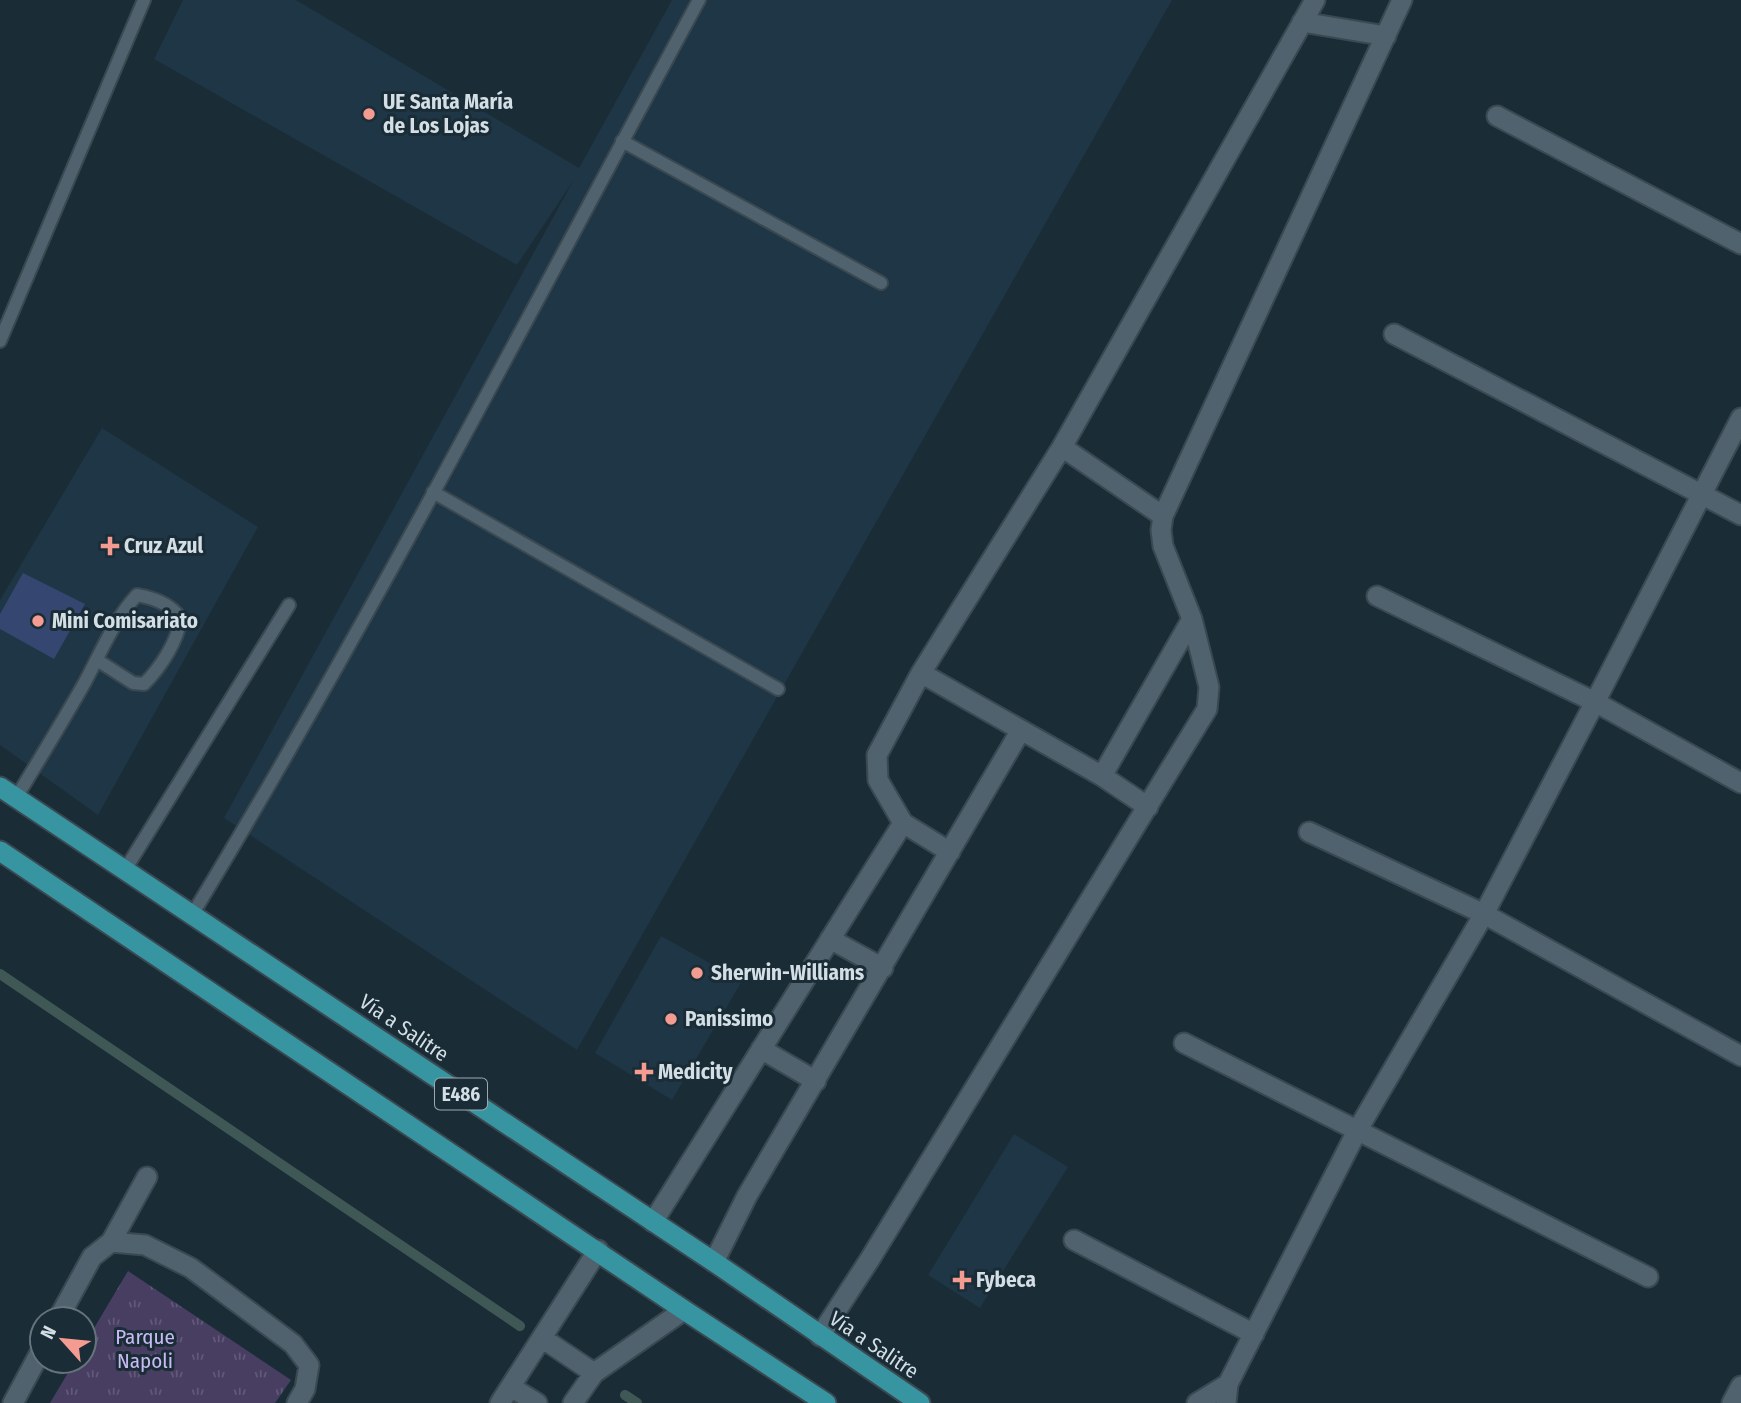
<svg xmlns="http://www.w3.org/2000/svg" width="1741" height="1403" font-family="'Fira Sans Condensed',sans-serif">
<style>
.built{fill:#1e3645}
.park{fill:url(#park-tufts)}
.lines{fill:none;stroke-linecap:round;stroke-linejoin:round}
.stream{stroke:#3f5856;stroke-width:10}
.building{fill:#354770}
.service-casing{stroke:#3a4951;stroke-width:16}
.minor-casing{stroke:#3a4951;stroke-width:23}
.primary-casing{stroke:#3a4951;stroke-width:23}
.service{stroke:#4f626e;stroke-width:12}
.minor{stroke:#4f626e;stroke-width:19}
.primary{stroke:#3795a2;stroke-width:19}
.poi-dot{fill:#f59c92;stroke:#1a2c36;stroke-width:2.5}
.labels{text-anchor:middle;dominant-baseline:central;stroke-width:6;stroke-linejoin:round;paint-order:stroke}
.shield{fill:#1a2c36;stroke:#9ca9b0;stroke-width:2}
.shield-label{font-size:19px;font-weight:bold;fill:#d3dee5}
.poi-label{font-size:21px;font-weight:bold;fill:#d3dee5;stroke:#1a2c36;text-anchor:start}
.street-label{font-size:21px;fill:#d3dee5;stroke:#1a2c36}
.park-label{font-size:21px;fill:#c8baf4;stroke:#1a2c36}
</style>
<defs>
<pattern id="park-tufts" width="24" height="20" patternUnits="userSpaceOnUse" patternTransform="scale(1.75)"><rect width="24" height="20" fill="#483e62"/><path d="M3 7l-1-3M5 7V3M7 7l1-3M15 17l-1-3M17 17v-4M19 17l1-3" fill="none" stroke="#625978"/></pattern>
</defs>
<rect width="100%" height="100%" fill="#1a2c36"/>
<!-- built -->
<path class="built" d="M 183,0 L 296,0 L 579,168 L 672,0 L 1172,0 L 577,1050 L 224,818 L 573,181 L 517,265 L 154,59 Z
M 102,428 L 258,527 L 98,815 L 0,745 L 0,600 Z
M 661,936 L 742,981 L 672,1100 L 595,1053 Z
M 1014,1134 L 1068,1167 L 980,1308 L 928,1275 Z"/>
<!-- park -->
<path class="park" d="M 128,1271 L 291,1380 L 275,1403 L 50,1403 L 75,1361 L 84,1361 L 84,1345 Z"/>
<g class="lines">
<!-- stream -->
<path class="stream" d="M 0,974 L 520,1326
M 625,1395 L 637,1403"/>
</g>
<!-- building -->
<path class="building" d="M 23,573 L 85,604 L 54,659 L 0,629 L 0,614 Z"/>
<g class="lines">
<!-- service casing -->
<g class="service-casing">
<path id="service" d="M 622,141 L 881,283
M 0,341 L 144,0
M 433,492 L 778,689
M 16,798 C 39,760 63,721 85,682 C 100,654 115,618 137,595 C 154,598 172,605 181,619 C 177,642 161,667 144,684 L 133,683 L 97,660
M 125,870 L 289,605
M 192,915 C 373,617 533,306 699,0"/>
</g>
<!-- minor casing -->
<g class="minor-casing">
<path id="minor" d="M 1302,22 L 1386,36
M 1497,116 L 1741,244
M 1394,334 L 1741,515
M 1062,447 L 1163,516
M 1377,596 L 1595,702 L 1741,783
M 921,673 L 1102,776 L 1148,807
M 1102,776 L 1192,619
M 1309,832 L 1484,914 L 1741,1056
M 950,852 L 903,823 L 878,780 L 877,755 L 921,673 L 1062,447 L 1315,0
M 830,939 L 883,968
M 1184,1043 L 1648,1277
M 761,1049 L 816,1081
M 653,1222 L 903,823
M 1074,1240 L 1254,1334
M 111,1242 L 145,1245 L 191,1268 L 293,1344 L 309,1365 L 305,1389 L 297,1403
M 714,1262 L 747,1196 L 1021,730
M 58,1319 L 92,1257 L 111,1242 L 147,1177
M 820,1336 L 870,1259 L 1207,709 L 1209,687 L 1192,619 L 1163,546 L 1161,530 L 1163,516 L 1402,0
M 542,1338 L 594,1373
M 1228,1384 L 1357,1131 L 1484,914 L 1595,702 L 1741,418
M 511,1387 L 537,1403
M 13,1403 L 42,1349
M 500,1403 L 598,1250
M 573,1403 L 594,1373 L 684,1310
M 1197,1403 L 1228,1384 L 1226,1403
M 1732,1403 L 1741,1386"/>
</g>
<!-- primary casing -->
<g class="primary-casing">
<path id="primary" d="M 0,787 L 714,1262 L 920,1403
M 0,851 L 684,1310 L 826,1403"/>
</g>
<!-- service -->
<use href="#service" class="service"/>
<!-- minor -->
<use href="#minor" class="minor"/>
<!-- primary -->
<use href="#primary" class="primary"/>
</g>
<!-- markers -->
<g class="poi-dot">
<circle cx="369" cy="114" r="7"/>
<path d="M106.5 535.5h7v7h7v7h-7v7h-7v-7h-7v-7h7z"/>
<circle cx="38" cy="621" r="7"/>
<circle cx="697" cy="973" r="7"/>
<circle cx="671" cy="1019" r="7"/>
<path d="M640.5 1061.5h7v7h7v7h-7v7h-7v-7h-7v-7h7z"/>
<path d="M958.5 1269.5h7v7h7v7h-7v7h-7v-7h-7v-7h7z"/>
</g>
<g class="labels">
<!-- shield labels -->
<rect class="shield" x="435" y="1078.5" width="52" height="31" rx="5"/>
<g class="shield-label">
<text x="461" y="1094">E486</text>
</g>
<!-- poi labels -->
<g class="poi-label">
<text x="383" y="102">UE Santa María<tspan x="383" dy="24">de Los Lojas</tspan></text>
<text x="124" y="546">Cruz Azul</text>
<text x="52" y="621">Mini Comisariato</text>
<text x="711" y="973">Sherwin-Williams</text>
<text x="685" y="1019">Panissimo</text>
<text x="658" y="1072">Medicity</text>
<text x="976" y="1280">Fybeca</text>
</g>
<!-- street labels -->
<g class="street-label">
<text transform="translate(404 1028) rotate(34)">Vía a Salitre</text>
<text transform="translate(874 1345) rotate(34)">Vía a Salitre</text>
</g>
<!-- park labels -->
<g class="park-label">
<text x="145" y="1337">Parque<tspan x="145" dy="24">Napoli</tspan></text>
</g>
</g>
<!-- north arrow -->
<g transform="translate(63 1340) rotate(297)"><circle r="33" fill="#1a2c36" stroke="#64737c" stroke-width="2"/>
<path d="M0-5L12 26L0 18L-12 26Z" fill="#f59c92"/>
<text y="-10" font-size="19" font-weight="bold" text-anchor="middle" fill="#d3dee5">N</text>
</g>
</svg>
